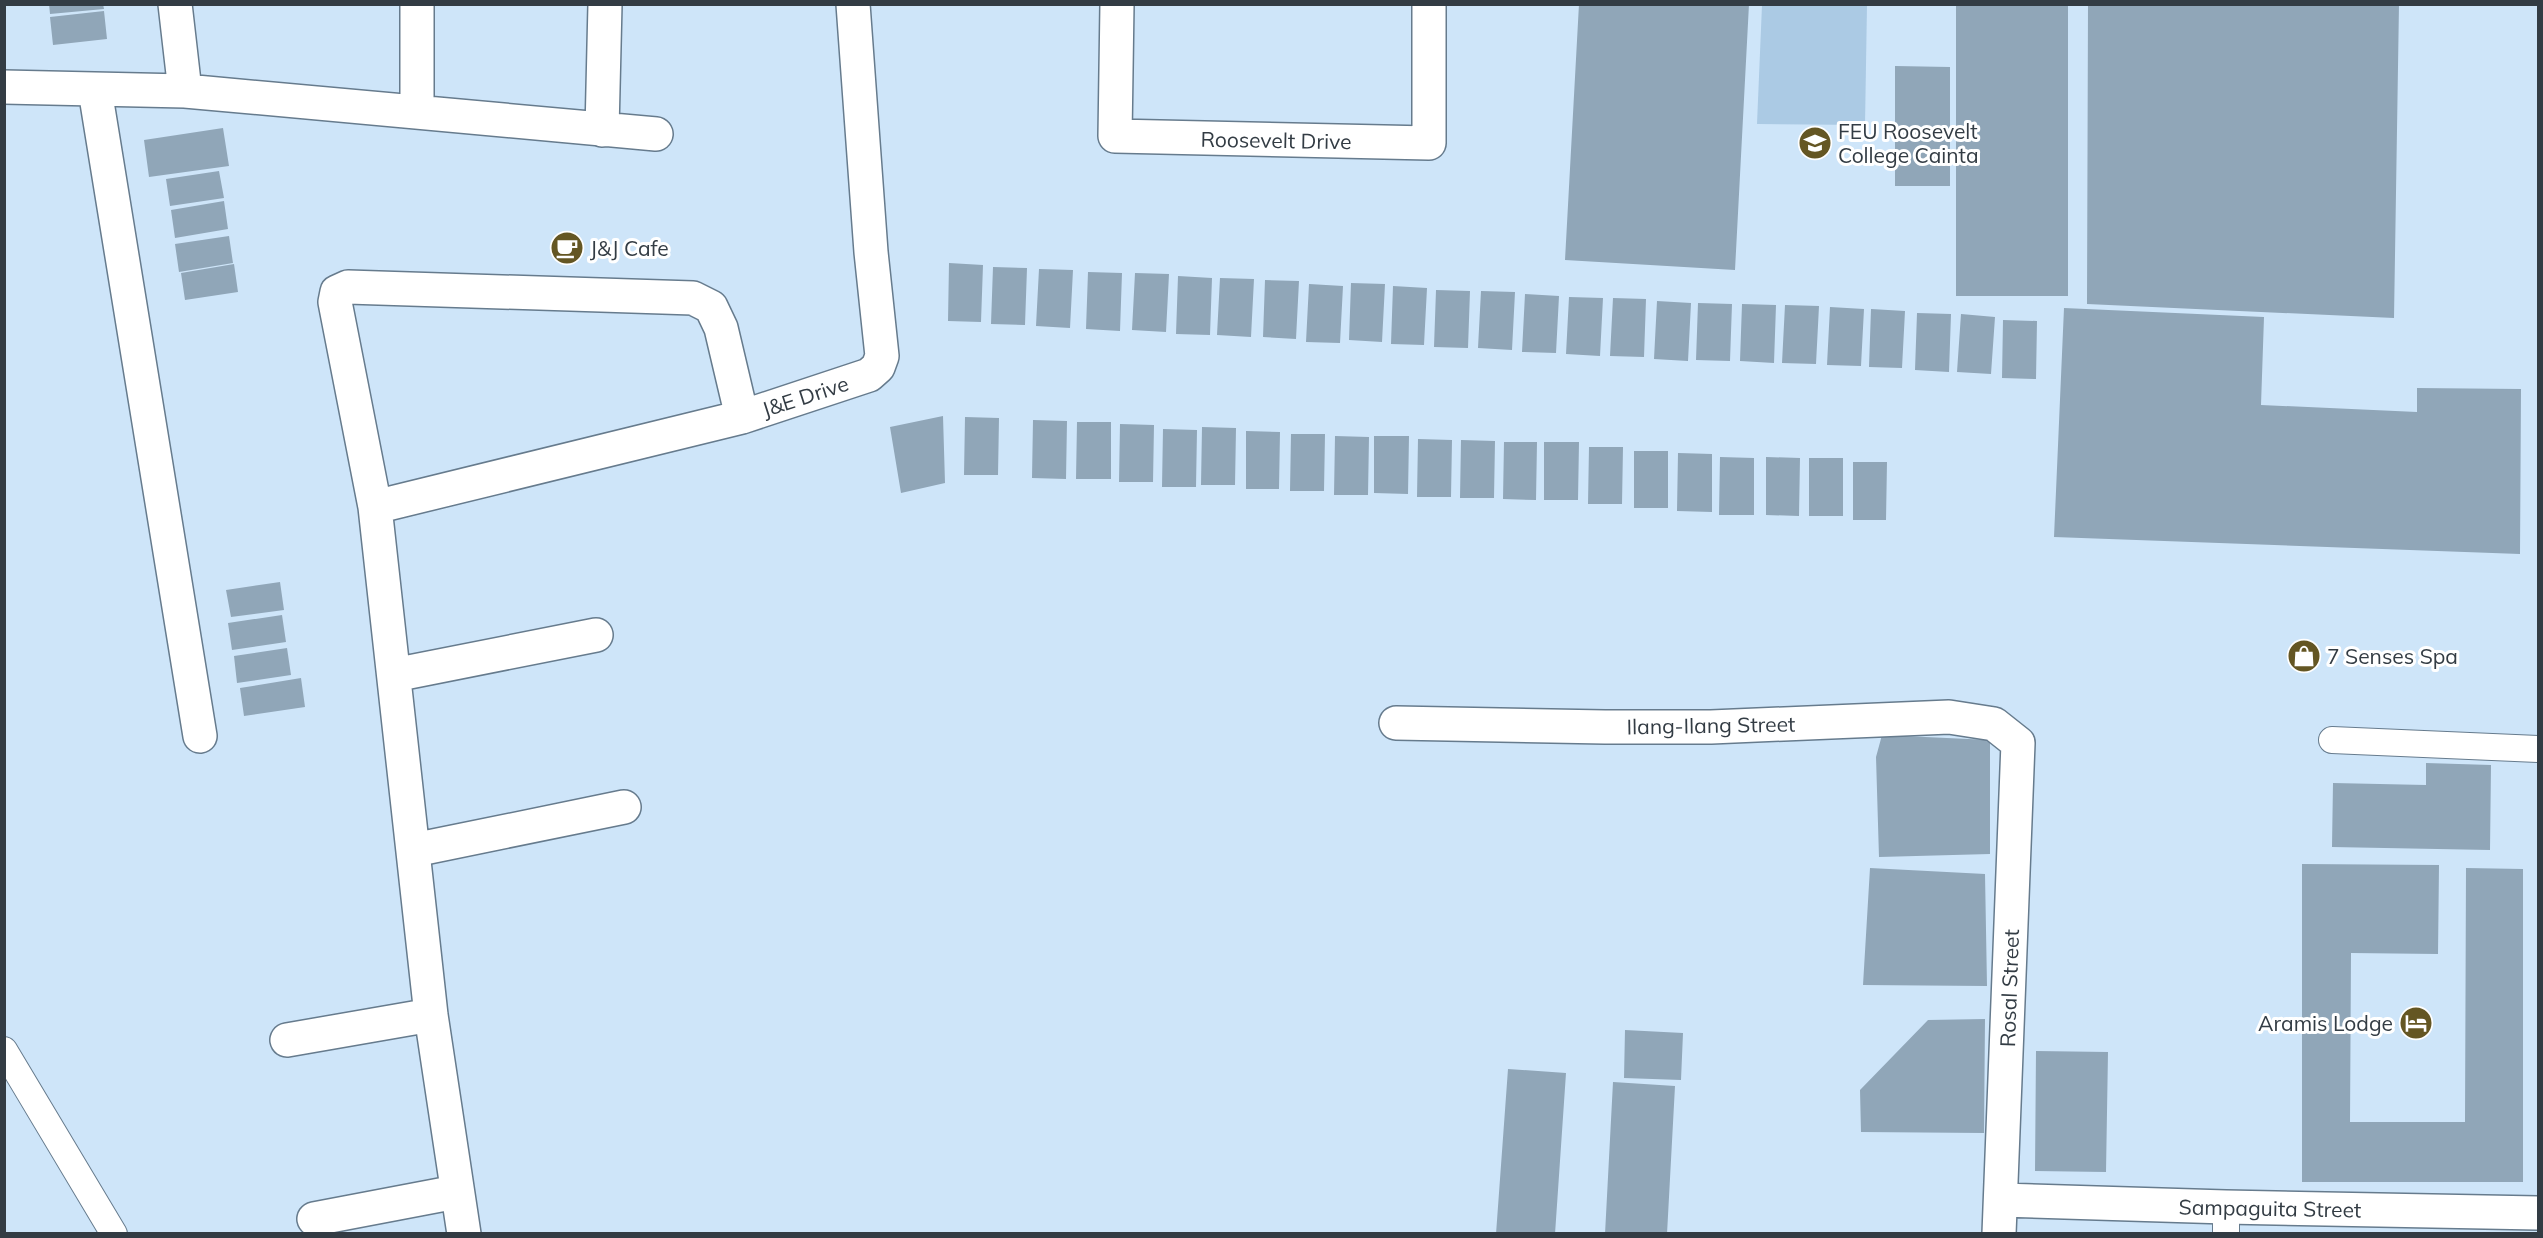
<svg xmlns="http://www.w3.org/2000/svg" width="2543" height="1238" font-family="Mulish,sans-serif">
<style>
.pitch{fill:#abcae4}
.building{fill:#90a6b8}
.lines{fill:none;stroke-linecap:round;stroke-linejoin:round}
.service-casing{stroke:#667b8d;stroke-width:28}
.minor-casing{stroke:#667b8d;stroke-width:36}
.service{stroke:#fff;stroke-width:26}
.minor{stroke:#fff;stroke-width:33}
.labels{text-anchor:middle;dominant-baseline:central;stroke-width:6;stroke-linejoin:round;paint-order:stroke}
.poi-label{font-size:21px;fill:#333c44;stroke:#fff;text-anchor:start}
.street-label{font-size:21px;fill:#333c44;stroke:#fff}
</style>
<rect width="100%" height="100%" fill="#cee5f9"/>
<!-- pitch -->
<path class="pitch" d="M 1762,5 L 1867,5 L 1865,125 L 1757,124 Z"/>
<!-- building -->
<path class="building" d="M 49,4 L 103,4 L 104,9 L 50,14 Z
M 1579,4 L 1749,4 L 1735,270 L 1565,260 Z
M 1956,4 L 2068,4 L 2068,296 L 1956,296 Z
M 2088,4 L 2399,4 L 2394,318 L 2087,304 Z
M 104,11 L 107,39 L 53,45 L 50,17 Z
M 1895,66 L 1950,67 L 1950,186 L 1895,186 Z
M 223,128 L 229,166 L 149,177 L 144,140 Z
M 219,171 L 224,198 L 170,206 L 166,179 Z
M 224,201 L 228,229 L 175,238 L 171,210 Z
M 229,236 L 233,263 L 179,272 L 175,244 Z
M 949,263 L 983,265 L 981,322 L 948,321 Z
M 234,264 L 238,292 L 185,300 L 181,273 Z
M 993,267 L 1027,268 L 1025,325 L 991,324 Z
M 1039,269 L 1073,270 L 1070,328 L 1036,326 Z
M 1088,272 L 1122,273 L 1120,331 L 1086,329 Z
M 1135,273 L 1169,274 L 1166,332 L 1132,330 Z
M 1178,276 L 1212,278 L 1210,335 L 1176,334 Z
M 1220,278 L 1254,279 L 1251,337 L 1217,335 Z
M 1265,280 L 1299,281 L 1296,339 L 1263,337 Z
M 1351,283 L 1385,284 L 1382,342 L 1349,340 Z
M 1309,284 L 1343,286 L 1340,343 L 1306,342 Z
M 1393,286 L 1427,288 L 1424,345 L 1391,344 Z
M 1436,290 L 1470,291 L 1468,348 L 1434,347 Z
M 1481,291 L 1515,292 L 1512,350 L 1478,348 Z
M 1525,294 L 1559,296 L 1556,353 L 1522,352 Z
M 1569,297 L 1603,298 L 1600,356 L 1566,354 Z
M 1613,298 L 1646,299 L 1644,357 L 1610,356 Z
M 1657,301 L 1691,303 L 1688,361 L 1654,359 Z
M 1698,303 L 1732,304 L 1730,361 L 1696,360 Z
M 1742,304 L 1776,305 L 1774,363 L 1740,361 Z
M 1785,305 L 1819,306 L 1816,364 L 1782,363 Z
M 1830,307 L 1864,309 L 1861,366 L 1827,365 Z
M 2064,308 L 2264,317 L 2261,405 L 2417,412 L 2417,388 L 2521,389 L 2520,554 L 2054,537 Z
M 1871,309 L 1905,311 L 1902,368 L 1869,367 Z
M 1917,313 L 1951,314 L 1949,372 L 1915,370 Z
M 1961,314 L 1995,317 L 1991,374 L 1957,372 Z
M 2003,320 L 2037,321 L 2036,379 L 2002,378 Z
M 943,416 L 945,483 L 901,493 L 890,427 Z
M 965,417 L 999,418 L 998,475 L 964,475 Z
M 1033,420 L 1067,421 L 1066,479 L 1032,478 Z
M 1077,422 L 1111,422 L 1111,479 L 1076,479 Z
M 1120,424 L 1154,425 L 1153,482 L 1119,482 Z
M 1202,427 L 1236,428 L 1235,485 L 1201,485 Z
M 1163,429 L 1197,430 L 1196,487 L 1162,487 Z
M 1246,431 L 1280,432 L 1279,489 L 1246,489 Z
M 1291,434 L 1325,434 L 1324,491 L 1290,491 Z
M 1335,436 L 1369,437 L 1368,495 L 1334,495 Z
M 1374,436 L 1409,436 L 1408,494 L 1374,493 Z
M 1418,439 L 1452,440 L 1451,497 L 1417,497 Z
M 1461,440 L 1495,441 L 1494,498 L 1460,498 Z
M 1504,442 L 1537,442 L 1536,500 L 1503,499 Z
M 1544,442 L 1579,442 L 1578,500 L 1544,500 Z
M 1589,447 L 1623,447 L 1622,504 L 1588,504 Z
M 1634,451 L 1668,451 L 1668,508 L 1634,508 Z
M 1678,453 L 1712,454 L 1712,512 L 1677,511 Z
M 1720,457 L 1754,458 L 1754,515 L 1719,515 Z
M 1766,457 L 1800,458 L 1799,516 L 1766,515 Z
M 1809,458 L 1843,458 L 1843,516 L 1809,516 Z
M 1853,462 L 1887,462 L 1886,520 L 1853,520 Z
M 280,582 L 284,610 L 231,617 L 226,590 Z
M 282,615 L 286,642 L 232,650 L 228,623 Z
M 287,648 L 291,675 L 237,683 L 234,656 Z
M 301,678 L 305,707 L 244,716 L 240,688 Z
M 1882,735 L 1990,740 L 1990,854 L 1879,857 L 1876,757 Z
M 2426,763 L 2491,765 L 2490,850 L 2332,847 L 2333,783 L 2426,785 Z
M 2302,864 L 2439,865 L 2438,954 L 2351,953 L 2350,1122 L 2465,1122 L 2466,868 L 2523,869 L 2523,1182 L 2302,1182 Z
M 1870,868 L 1985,874 L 1987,986 L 1863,985 Z
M 1985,1019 L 1984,1133 L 1861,1132 L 1860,1090 L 1928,1020 Z
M 1625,1030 L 1683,1033 L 1681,1080 L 1624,1078 Z
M 2036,1051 L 2108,1052 L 2106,1172 L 2035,1171 Z
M 1508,1069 L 1566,1073 L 1555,1234 L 1496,1234 Z
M 1613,1082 L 1675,1086 L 1667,1234 L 1605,1234 Z"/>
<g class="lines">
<!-- service casing -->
<g class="service-casing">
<path id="service" d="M 2332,740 L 2538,749
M 4,1050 L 114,1234
M 2226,1234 L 2226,1207"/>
</g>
<!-- minor casing -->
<g class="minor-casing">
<path id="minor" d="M 175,4 L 185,91
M 417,4 L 417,112
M 1117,4 L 1115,136 L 1429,143 L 1429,4
M 4,87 L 185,91 L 656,134
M 95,90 L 200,736
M 602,130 L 605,4
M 375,507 L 742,417 L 869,375 L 878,367 L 882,356 L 871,252 L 853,4
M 394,675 L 596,635
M 1396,723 L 1605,727 L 1711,727 L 1949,717 L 1994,724 L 2018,743 L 1999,1234
M 414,850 L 624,807
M 287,1040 L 431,1015
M 2001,1200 L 2226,1207 L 2538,1213
M 314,1219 L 456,1192
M 464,1234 L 431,1015 L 375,507 L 335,302 L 337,292 L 348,287 L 693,298 L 711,307 L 721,328 L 742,417"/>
</g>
<!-- service -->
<use href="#service" class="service"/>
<!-- minor -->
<use href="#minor" class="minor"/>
</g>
<!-- icons -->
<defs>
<g id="school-disc" transform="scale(1.725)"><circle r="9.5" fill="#645623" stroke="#fff"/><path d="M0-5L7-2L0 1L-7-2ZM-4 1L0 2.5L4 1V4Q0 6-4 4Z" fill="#fff"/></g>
<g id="cafe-disc" transform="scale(1.725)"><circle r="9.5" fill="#645623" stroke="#fff"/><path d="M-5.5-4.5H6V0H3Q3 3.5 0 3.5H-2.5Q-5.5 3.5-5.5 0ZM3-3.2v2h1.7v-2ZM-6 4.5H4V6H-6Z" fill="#fff"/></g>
<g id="shop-disc" transform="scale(1.725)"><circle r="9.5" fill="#645623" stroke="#fff"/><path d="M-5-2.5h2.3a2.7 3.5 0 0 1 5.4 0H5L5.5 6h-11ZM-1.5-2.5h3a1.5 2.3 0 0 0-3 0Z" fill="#fff"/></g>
<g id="hotel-disc" transform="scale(1.725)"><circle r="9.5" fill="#645623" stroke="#fff"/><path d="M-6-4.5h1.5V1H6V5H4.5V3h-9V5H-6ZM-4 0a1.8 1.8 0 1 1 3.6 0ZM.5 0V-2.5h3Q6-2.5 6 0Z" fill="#fff"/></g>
</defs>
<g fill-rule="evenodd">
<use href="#school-disc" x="1815" y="143"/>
<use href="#cafe-disc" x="567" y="248"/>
<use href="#shop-disc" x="2304" y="656"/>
<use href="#hotel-disc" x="2416" y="1023"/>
</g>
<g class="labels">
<!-- poi labels -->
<g class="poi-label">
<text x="1838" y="131">FEU Roosevelt<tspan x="1838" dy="24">College Cainta</tspan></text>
<text x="590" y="248">J&amp;J Cafe</text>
<text x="2327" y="656">7 Senses Spa</text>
<text x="2393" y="1023" text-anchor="end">Aramis Lodge</text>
</g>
<!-- street labels -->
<g class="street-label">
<text transform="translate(1276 140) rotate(1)">Roosevelt Drive</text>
<text transform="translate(805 396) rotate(-18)">J&amp;E Drive</text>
<text transform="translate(1711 725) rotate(-1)">Ilang-Ilang Street</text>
<text transform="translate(2009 988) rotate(-88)">Rosal Street</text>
<text transform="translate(2270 1208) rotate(1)">Sampaguita Street</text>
</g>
</g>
<!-- border -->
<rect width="2543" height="1238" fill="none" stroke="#333c44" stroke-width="12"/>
</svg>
